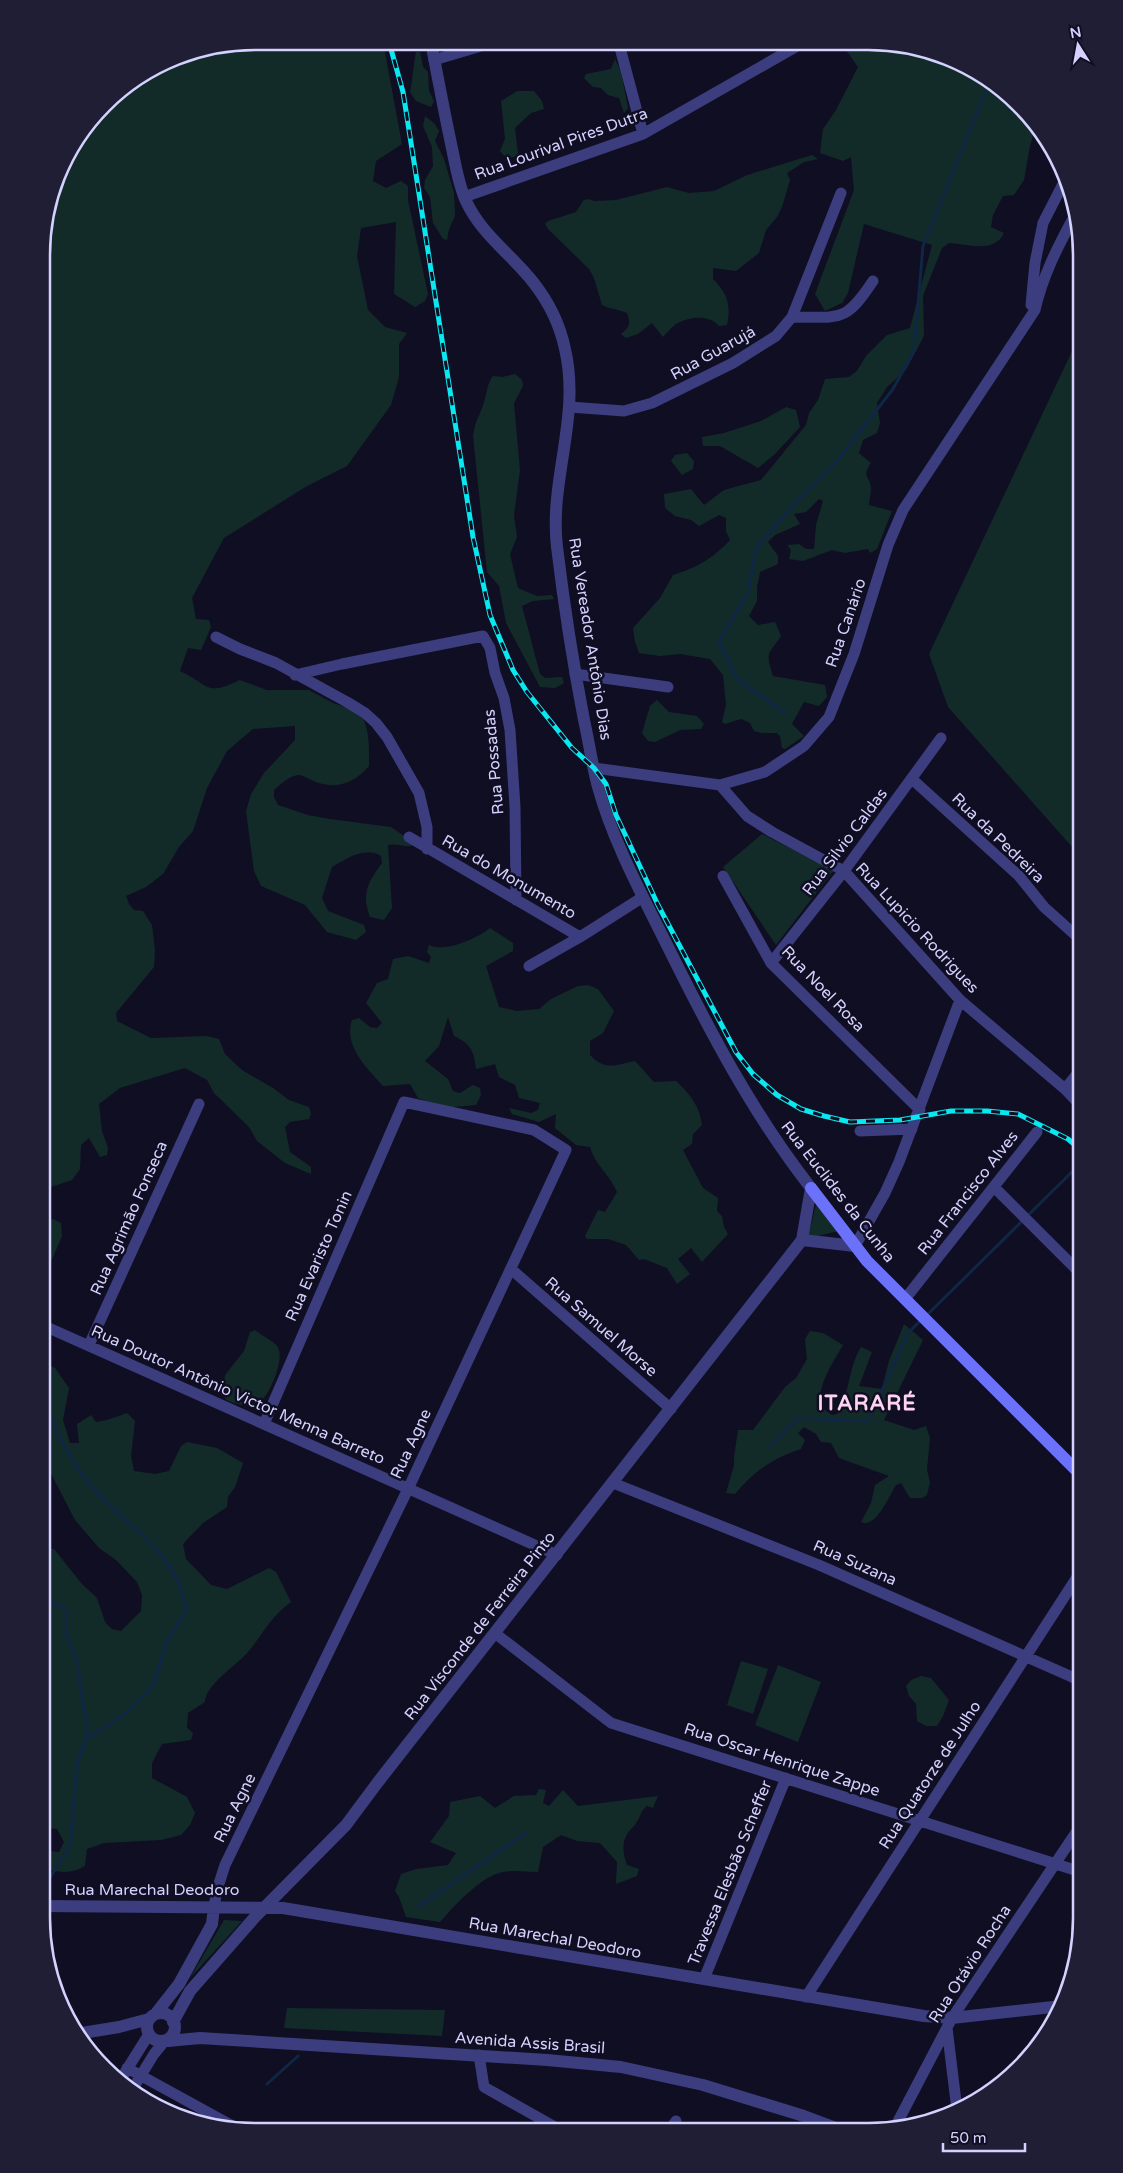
<svg xmlns="http://www.w3.org/2000/svg" width="1123" height="2173" font-family="'Varela Round',sans-serif">
<style>
.green{fill:#122b29}
.lines{fill:none;stroke-linecap:round;stroke-linejoin:round}
.stream{stroke:#0f2745;stroke-width:3}
.minor{stroke:#3b3d7f;stroke-width:11}
.tertiary{stroke:#3b3d7f;stroke-width:12}
.secondary{stroke:#6b71f9;stroke-width:12}
.rail-casing{stroke:#09e8f1;stroke-width:5}
.rail{stroke:#100e22;stroke-width:3;stroke-dasharray:9;stroke-linecap:butt}
.labels{text-anchor:middle;dominant-baseline:central;stroke-width:5;stroke-linejoin:round;paint-order:stroke}
.street-label{font-size:16px;fill:#d3d1fd;stroke:#100e22}
.district-label{font-size:21px;font-weight:bold;letter-spacing:1px;fill:#fdd3f0;stroke:#100e22}
.rim{fill:none;stroke:#d3d1fd;stroke-width:2.5}
</style>
<rect width="100%" height="100%" fill="#100e22"/>
<!-- green -->
<path class="green" d="M 255,41 L 383,42 L 402,144 L 376,161 L 373,181 L 386,188 L 401,181 L 408,186 L 408,200 L 428,294 L 425,301 L 415,307 L 394,294 L 396,222 L 361,228 L 357,256 L 368,310 L 385,327 L 407,333 L 399,344 L 399,377 L 391,405 L 347,466 L 307,486 L 224,538 L 192,598 L 196,619 L 209,620 L 211,627 L 201,650 L 188,648 L 180,671 C 210,685 205,697 240,680 L 267,690 L 309,690 L 333,703 L 360,712 C 370,728 369,748 369,766 C 355,782 338,790 316,782 C 311,780 303,775 298,775 C 289,776 280,785 274,790 L 274,797 L 278,805 L 308,815 L 330,819 L 391,827 L 413,842 L 412,846 C 404,847 396,843 388,845 L 392,908 L 384,920 L 370,917 C 361,894 368,882 382,863 L 381,856 C 364,846 347,859 332,867 L 322,898 L 328,911 L 364,925 L 366,932 L 356,940 L 327,932 L 305,905 L 261,886 L 254,871 L 246,811 L 251,794 L 264,773 L 295,740 L 295,726 L 253,729 L 227,751 L 207,788 L 193,831 L 179,847 L 163,874 L 146,887 L 126,896 L 129,904 L 134,910 L 143,911 L 152,925 L 155,950 L 154,967 L 116,1013 L 117,1021 L 151,1038 L 207,1036 L 219,1039 L 225,1054 L 242,1070 L 273,1088 L 289,1100 L 309,1107 L 311,1114 L 309,1119 L 290,1122 L 285,1127 L 290,1152 L 311,1167 L 311,1174 L 285,1163 L 257,1141 L 249,1127 L 214,1093 L 207,1080 L 185,1068 L 120,1088 L 99,1104 L 102,1131 L 108,1148 L 107,1155 L 100,1157 L 89,1138 L 81,1145 L 80,1169 L 72,1180 L 42,1190 L 43,227 L 63,160 L 114,94 L 173,57 Z
M 854,45 L 910,45 L 963,63 L 1009,94 L 1036,125 L 1030,146 L 1024,180 L 1014,195 L 1003,196 L 993,215 L 991,227 L 1004,233 C 994,254 968,244 949,243 L 942,248 L 923,296 L 924,336 L 906,370 L 887,387 L 877,403 L 880,423 L 877,433 L 863,440 L 859,453 L 871,463 C 861,477 870,475 871,489 C 871,494 869,500 869,505 L 892,511 L 877,549 L 870,553 L 868,549 L 845,553 L 832,550 L 803,561 L 789,559 L 791,550 L 787,545 L 799,544 L 806,549 L 814,549 L 816,525 L 823,501 L 819,499 L 806,512 L 794,514 L 800,524 L 775,535 L 768,542 L 778,556 L 778,564 L 760,572 L 757,587 L 757,601 L 749,616 L 758,625 L 775,622 L 781,636 C 768,656 765,650 773,676 L 825,685 L 827,697 L 819,706 L 804,702 L 792,724 L 804,736 L 785,749 L 782,748 L 780,736 L 777,733 L 762,733 L 754,731 L 750,723 L 741,719 L 725,724 L 722,722 L 726,705 L 723,675 L 710,659 L 680,654 L 660,656 L 639,653 L 635,642 L 633,628 L 660,598 L 673,575 C 698,567 712,559 730,540 L 726,531 L 726,518 L 719,515 L 699,526 L 691,520 L 675,516 L 665,508 L 664,494 L 691,489 L 704,505 L 724,490 L 761,480 L 806,425 L 809,413 L 818,400 L 825,379 L 849,377 L 857,371 L 866,356 L 887,335 L 910,328 L 932,245 L 864,224 L 848,293 L 842,303 L 825,311 L 815,294 L 854,190 L 851,157 L 843,161 L 820,153 L 823,129 L 836,110 L 858,67 L 846,50 Z
M 416,52 L 420,52 L 423,67 L 428,72 L 429,91 L 434,101 L 431,107 L 416,101 L 410,92 C 413,78 413,65 416,52 Z
M 615,59 L 621,72 L 628,108 L 624,113 L 619,98 L 608,95 L 601,88 L 593,87 L 584,78 L 586,74 L 611,69 Z
M 517,91 L 534,91 L 542,101 L 544,109 L 531,113 L 515,128 L 518,154 L 515,157 L 506,158 L 500,151 L 505,139 L 501,101 Z
M 425,116 L 434,123 L 439,131 L 435,141 L 444,159 L 454,193 L 455,216 L 449,229 L 447,240 L 443,239 L 433,223 L 430,197 L 424,188 L 425,180 L 433,166 L 432,147 L 423,126 Z
M 812,155 L 818,159 L 804,162 L 787,173 L 790,180 L 782,207 L 777,217 L 766,230 L 759,253 L 736,271 L 713,268 L 713,279 C 728,294 731,305 727,325 L 719,326 C 710,315 690,316 678,323 C 672,326 667,333 663,337 L 652,323 L 638,334 L 626,338 L 621,334 C 630,327 631,324 627,313 C 618,309 610,309 602,305 L 594,278 L 589,269 L 548,229 L 545,224 L 548,221 L 576,212 L 583,201 L 587,199 L 595,201 L 616,200 L 667,187 L 689,193 L 714,191 L 747,175 Z
M 1082,330 L 1082,858 L 948,707 L 929,654 Z
M 515,374 L 522,380 L 523,386 L 514,403 L 520,470 L 514,515 L 517,537 L 510,554 L 518,588 L 537,596 L 552,595 L 554,599 L 533,601 L 522,606 L 540,674 L 545,678 L 562,677 L 564,683 L 555,688 L 540,687 L 506,623 L 499,586 L 487,572 L 473,436 C 475,420 480,416 484,402 C 487,393 487,383 493,376 L 502,377 Z
M 786,407 L 796,410 L 800,427 L 775,454 L 758,468 L 720,446 L 703,446 L 702,437 L 724,433 L 761,421 Z
M 687,453 L 694,461 L 693,469 L 682,475 L 671,461 L 675,455 Z
M 657,700 L 669,712 L 697,716 L 704,724 L 701,729 L 680,730 L 655,742 L 648,741 L 642,733 L 650,706 Z
M 762,834 L 834,870 L 776,945 L 723,867 Z
M 490,928 L 513,943 L 513,951 L 486,966 L 499,1007 L 517,1011 L 539,1009 L 551,999 L 578,986 L 588,985 L 598,989 L 614,1011 L 603,1033 L 590,1041 L 590,1055 C 605,1071 615,1065 635,1061 L 654,1082 L 676,1081 C 689,1093 700,1106 702,1125 L 693,1134 L 692,1144 L 683,1150 L 703,1188 L 718,1198 L 717,1211 L 722,1216 L 724,1227 L 728,1234 L 702,1262 L 691,1248 L 678,1259 L 690,1274 L 677,1284 L 667,1268 L 644,1259 L 639,1260 L 626,1245 L 608,1239 L 587,1239 L 585,1236 L 598,1210 L 605,1212 L 617,1192 C 610,1175 595,1165 590,1147 L 576,1145 L 555,1128 L 556,1114 L 539,1122 L 512,1114 L 509,1108 L 531,1113 L 538,1110 L 540,1103 L 519,1098 L 515,1085 L 499,1077 L 495,1064 L 476,1069 C 474,1051 471,1044 454,1036 L 448,1017 L 439,1046 L 425,1061 L 448,1079 L 453,1091 L 460,1093 L 473,1085 L 480,1088 L 481,1095 L 476,1105 L 442,1108 L 418,1098 L 410,1084 L 383,1086 C 368,1069 343,1046 352,1020 L 359,1018 L 370,1027 L 377,1028 L 382,1023 L 366,1003 L 377,983 L 388,979 L 393,959 L 408,956 L 429,963 L 431,957 L 427,952 L 429,945 C 445,953 478,938 490,928 Z
M 816,1204 L 839,1231 L 808,1238 Z
M 53,1219 L 61,1223 L 62,1236 L 42,1283 L 42,1223 Z
M 904,1324 L 923,1340 L 884,1420 L 914,1430 L 926,1426 L 930,1438 L 927,1470 L 930,1482 L 927,1495 L 922,1498 L 910,1498 L 901,1483 L 896,1485 C 889,1496 876,1529 861,1522 L 871,1503 L 875,1485 L 889,1476 L 839,1458 L 831,1443 L 821,1442 L 816,1434 L 804,1427 L 798,1433 L 805,1440 L 801,1449 C 773,1458 753,1472 735,1494 L 726,1493 L 734,1465 L 734,1457 L 738,1430 L 753,1430 L 785,1387 L 796,1378 L 807,1359 L 805,1339 L 810,1331 L 823,1333 L 843,1345 C 832,1364 819,1383 819,1406 L 832,1415 L 837,1414 C 850,1394 848,1368 861,1347 L 872,1352 L 859,1386 L 882,1389 L 889,1361 Z
M 255,1330 C 261,1335 273,1341 277,1346 C 286,1357 270,1394 260,1402 C 254,1407 245,1406 238,1404 C 232,1403 226,1401 222,1395 L 225,1375 L 244,1351 L 250,1332 Z
M 42,1361 L 55,1368 L 69,1388 L 63,1420 L 70,1443 L 79,1443 L 77,1424 L 91,1415 L 96,1422 L 107,1420 L 127,1413 L 135,1421 L 131,1456 L 134,1471 L 155,1474 L 169,1471 L 181,1446 L 187,1442 L 217,1448 L 243,1463 L 235,1487 L 228,1497 L 227,1507 L 203,1523 L 183,1544 L 186,1559 L 211,1585 L 227,1589 L 269,1568 L 276,1572 L 291,1602 C 271,1616 263,1634 248,1652 C 237,1665 205,1685 205,1702 L 188,1713 L 187,1728 L 193,1733 L 191,1740 L 162,1744 L 152,1763 L 152,1778 L 187,1797 L 195,1813 L 190,1825 L 181,1835 L 161,1840 L 104,1843 L 87,1849 L 85,1866 C 71,1875 57,1872 41,1868 L 41,1850 L 59,1852 L 64,1842 L 57,1829 L 41,1827 L 42,1548 L 54,1549 L 82,1584 L 97,1598 L 105,1622 L 112,1629 L 121,1631 L 141,1611 L 142,1595 L 137,1582 L 116,1560 L 99,1548 L 75,1520 L 42,1456 Z
M 741,1661 L 768,1669 L 753,1714 L 727,1705 Z
M 778,1665 L 821,1682 L 798,1742 L 755,1725 Z
M 921,1676 L 931,1678 L 949,1700 L 943,1716 L 937,1726 L 926,1726 L 917,1721 L 916,1704 L 909,1696 L 906,1686 L 911,1680 Z
M 539,1789 L 546,1790 L 543,1803 L 549,1806 L 563,1790 L 578,1806 L 658,1796 L 653,1808 L 647,1806 C 640,1811 641,1817 636,1823 C 634,1827 630,1829 628,1833 C 621,1843 623,1854 627,1865 L 639,1869 L 637,1876 L 616,1884 L 617,1862 L 600,1843 L 577,1841 L 561,1835 L 543,1847 L 538,1872 C 527,1872 514,1870 503,1872 C 481,1876 455,1905 440,1922 L 406,1917 L 399,1897 L 395,1891 L 401,1874 L 416,1869 L 448,1865 L 456,1853 L 430,1842 L 449,1816 L 450,1802 L 480,1796 L 495,1808 L 514,1796 L 536,1795 Z
M 224,1920 L 242,1921 L 190,1978 Z
M 287,2008 L 445,2010 L 442,2036 L 284,2028 Z"/>
<g class="lines">
<!-- stream -->
<path class="stream" d="M 785,713 L 737,679 L 719,642 L 748,593 L 756,548 L 797,501 L 838,460 L 893,389 L 914,351 L 923,246 L 990,81
M 927,1315 L 1081,1163
M 42,1388 C 50,1425 75,1471 102,1498 C 127,1523 159,1545 175,1576 C 181,1586 184,1598 187,1609 L 167,1642 L 154,1683 L 148,1691 L 122,1716 L 86,1739
M 770,1446 L 798,1418 L 868,1421 L 908,1333 L 922,1319
M 41,1892 L 70,1846 L 77,1763 L 86,1739 L 87,1726 L 80,1687 L 78,1664 L 66,1634 L 67,1610 L 46,1598 L 42,1591
M 419,1906 L 526,1833
M 267,2084 L 298,2056"/>
<!-- minor -->
<path class="minor" d="M 619,44 L 643,134
M 434,60 L 491,43
M 464,197 L 643,134 L 799,45
M 1031,305 L 1035,263 L 1043,223 L 1066,178
M 792,317 C 841,317 845,323 873,281
M 570,407 L 624,411 L 652,403 L 733,363 L 776,336 L 792,317 L 841,193
M 216,637 L 240,649 L 276,663 L 347,702 L 365,713 L 376,723 L 387,737 L 419,793 L 427,827 L 427,849
M 575,674 L 668,687
M 295,675 L 342,664 L 483,636 L 490,648 L 495,673 L 504,698 L 510,730 L 515,807 L 516,900
M 594,768 L 720,785 L 765,772 L 804,746 L 829,717 L 854,654 L 888,545 L 903,510 L 1035,310 C 1043,275 1058,246 1075,215
M 913,780 L 1019,876 L 1044,907 L 1082,941
M 720,785 L 747,816 L 772,832 L 844,871 L 960,1000 L 1065,1089 L 1082,1107
M 409,837 L 580,937 L 643,897
M 723,876 L 771,963 L 920,1110
M 771,963 L 844,871 L 941,738
M 529,966 L 580,937
M 1065,1089 L 1082,1068
M 860,1131 L 912,1129
M 994,1187 L 1081,1274
M 855,1246 L 885,1193 L 899,1162 L 960,1000
M 511,1269 L 671,1409
M 905,1299 L 1037,1132
M 42,1325 L 557,1555
M 89,1345 L 199,1104
M 613,1483 L 819,1565 L 1081,1681
M 496,1634 L 611,1723 L 1081,1872
M 214,1907 L 217,1890 L 225,1865 L 408,1489 L 566,1150 L 534,1130 L 404,1102 L 264,1424
M 704,1979 L 786,1778
M 806,1997 L 1081,1571
M 947,2028 L 957,2110
M 479,2055 L 484,2087 L 562,2131
M 127,2068 L 240,2130
M 119,2082 L 149,2034
M 132,2090 L 154,2054 L 163,2043
M 895,2127 L 952,2018 L 1081,1825
M 669,2131 L 676,2121"/>
<!-- tertiary -->
<path class="tertiary" d="M 802,1240 L 855,1246
M 41,1906 L 283,1908 L 924,2016 L 952,2018 L 1062,2006
M 157,2012 L 179,1984 L 212,1924 L 214,1907
M147 2027a14 14 0 1 1 28 0a14 14 0 1 1-28 0Z
M 173,2022 L 190,1991 L 255,1917 L 346,1825 L 378,1782 L 802,1240 L 811,1188 C 752,1113 707,1026 665,941 C 640,891 613,841 598,787 C 592,765 589,742 584,720 C 573,663 564,605 557,547 C 549,480 581,417 565,349 C 560,325 548,301 533,282 C 511,254 481,234 466,201 C 459,186 456,168 453,153 C 445,116 438,79 431,42
M 76,2034 L 119,2027 L 149,2019
M 168,2041 L 200,2038 L 547,2060 L 621,2067 L 703,2085 L 804,2116 L 847,2132"/>
<!-- secondary -->
<path class="secondary" d="M 811,1188 L 867,1261 L 1081,1475"/>
<!-- rail casing -->
<g class="rail-casing">
<path id="rail" d="M 389,42 L 403,92 L 473,537 L 490,615 L 513,670 L 527,692 L 572,748 L 594,768 L 606,784 L 616,815 L 658,905 L 736,1052 L 753,1074 L 777,1095 L 801,1109 L 824,1116 L 850,1122 L 900,1120 L 951,1111 L 987,1111 L 1018,1114 L 1068,1139 L 1081,1150"/>
</g>
<!-- rail -->
<use href="#rail" class="rail"/>
</g>
<g class="labels">
<!-- street labels -->
<g class="street-label">
<text transform="translate(561 144) rotate(-20)">Rua Lourival Pires Dutra</text>
<text transform="translate(713 353) rotate(-29)">Rua Guarujá</text>
<text transform="translate(846 623) rotate(-71)">Rua Canário</text>
<text transform="translate(590 639) rotate(81)">Rua Vereador Antônio Dias</text>
<text transform="translate(494 762) rotate(-95)">Rua Possadas</text>
<text transform="translate(998 838) rotate(44)">Rua da Pedreira</text>
<text transform="translate(845 842) rotate(-53)">Rua Silvio Caldas</text>
<text transform="translate(509 877) rotate(30)">Rua do Monumento</text>
<text transform="translate(917 928) rotate(47)">Rua Lupicio Rodrigues</text>
<text transform="translate(823 989) rotate(46)">Rua Noel Rosa</text>
<text transform="translate(838 1192) rotate(52)">Rua Euclides da Cunha</text>
<text transform="translate(968 1193) rotate(-52)">Rua Francisco Alves</text>
<text transform="translate(129 1218) rotate(-66)">Rua Agrimão Fonseca</text>
<text transform="translate(319 1256) rotate(-66)">Rua Evaristo Tonin</text>
<text transform="translate(601 1327) rotate(41)">Rua Samuel Morse</text>
<text transform="translate(238 1395) rotate(24)">Rua Doutor Antônio Victor Menna Barreto</text>
<text transform="translate(411 1444) rotate(-65)">Rua Agne</text>
<text transform="translate(855 1563) rotate(24)">Rua Suzana</text>
<text transform="translate(480 1626) rotate(-52)">Rua Visconde de Ferreira Pinto</text>
<text transform="translate(782 1760) rotate(18)">Rua Oscar Henrique Zappe</text>
<text transform="translate(930 1775) rotate(-57)">Rua Quatorze de Julho</text>
<text transform="translate(235 1808) rotate(-64)">Rua Agne</text>
<text transform="translate(730 1873) rotate(-68)">Travessa Elesbão Scheffer</text>
<text x="152" y="1890">Rua Marechal Deodoro</text>
<text transform="translate(555 1938) rotate(10)">Rua Marechal Deodoro</text>
<text transform="translate(970 1964) rotate(-57)">Rua Otávio Rocha</text>
<text transform="translate(530 2043) rotate(4)">Avenida Assis Brasil</text>
</g>
<!-- district labels -->
<g class="district-label">
<text x="867" y="1403">ITARARÉ</text>
</g>
</g>
<!-- crop -->
<path d="M0 0H1123V2173H0ZM255 50H868A205 205 0 0 1 1073 255V1918A205 205 0 0 1 868 2123H255A205 205 0 0 1 50 1918V255A205 205 0 0 1 255 50Z" fill="#201e34" fill-rule="evenodd"/>
<path class="rim" d="M255 50H868A205 205 0 0 1 1073 255V1918A205 205 0 0 1 868 2123H255A205 205 0 0 1 50 1918V255A205 205 0 0 1 255 50Z"/>
<!-- north arrow -->
<g transform="translate(1078 45) rotate(349)" stroke="#100e22" stroke-width="4" paint-order="stroke">
<path d="M0-4L9 19L0 12L-9 19Z" fill="#d3d1fd"/>
<text y="-8" font-size="14" font-weight="bold" text-anchor="middle" fill="#d3d1fd">N</text>
</g>
<!-- scale -->
<path d="M943 2143v8h82v-8" fill="none" stroke="#d3d1fd" stroke-width="2.5"/>
<text x="950" y="2143" font-size="15" fill="#d3d1fd" stroke="#100e22" stroke-width="4" paint-order="stroke">50 m</text>
</svg>
